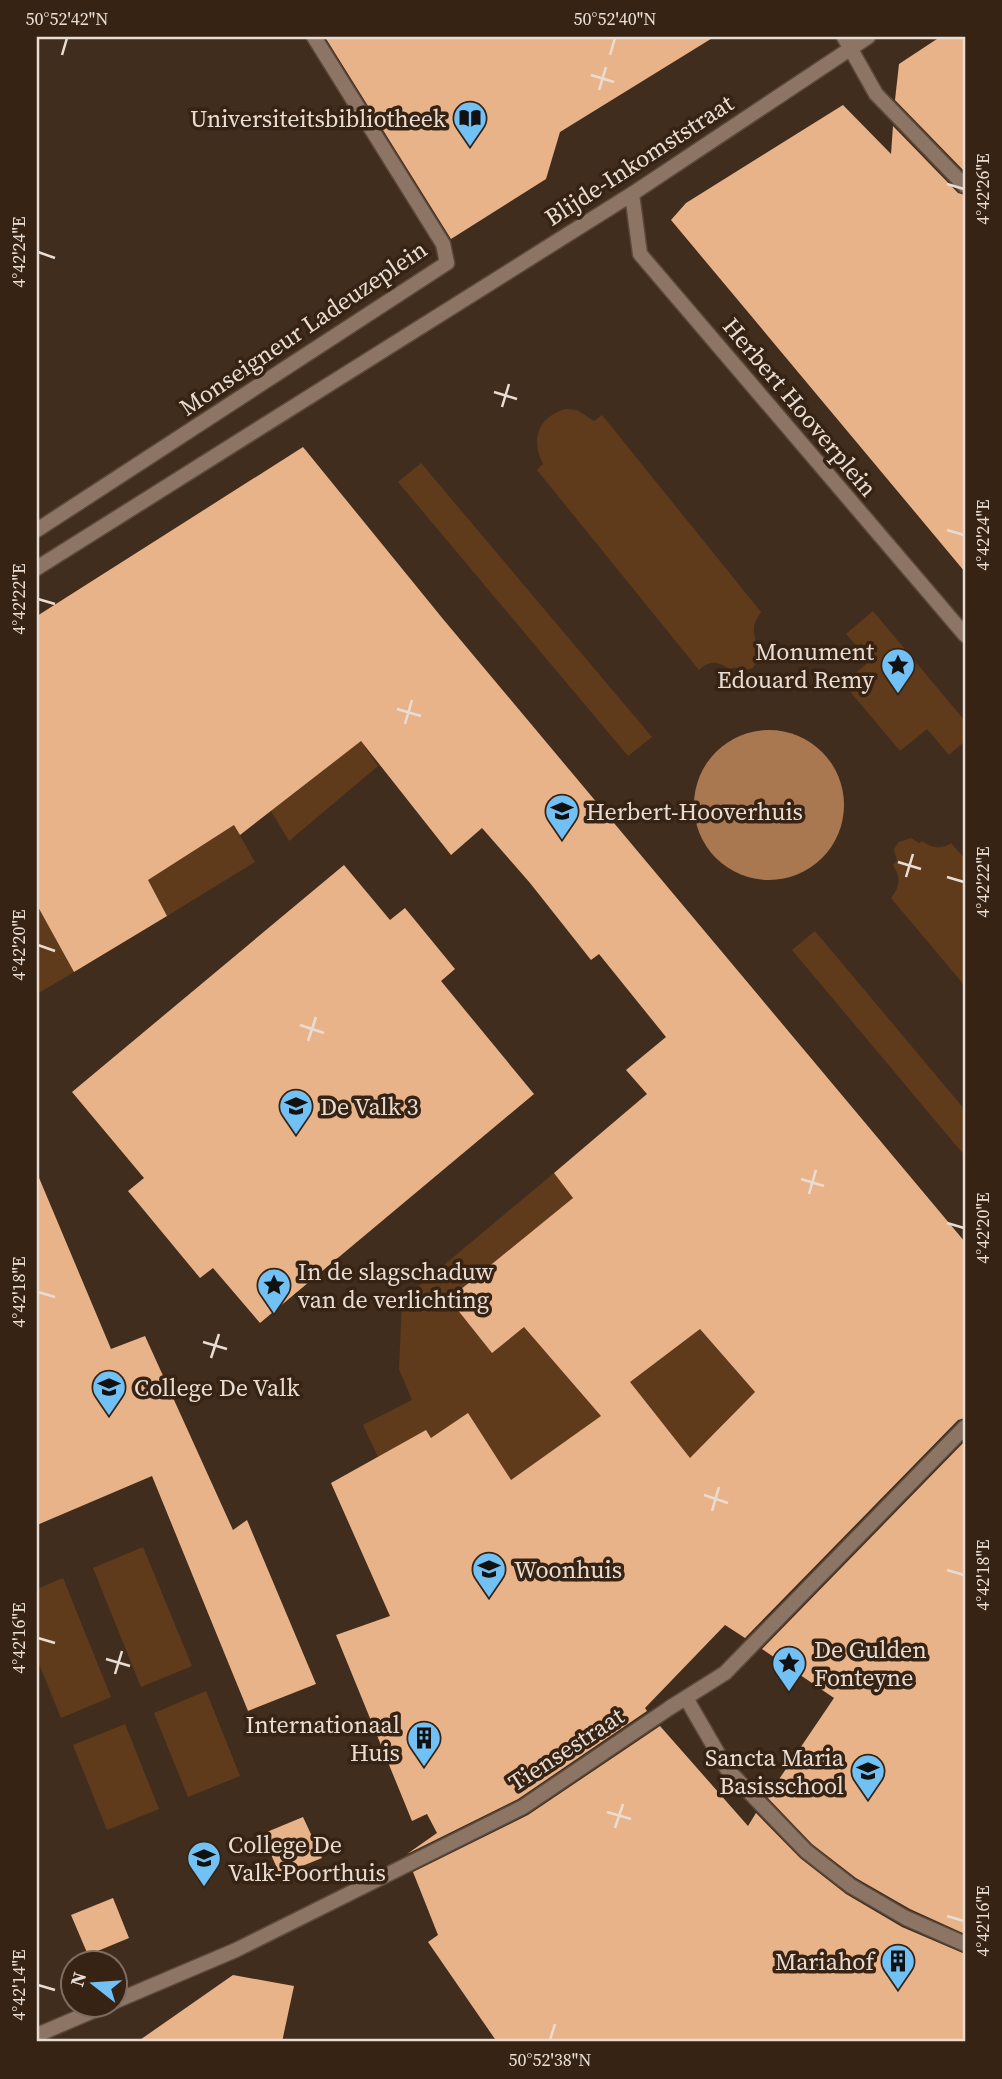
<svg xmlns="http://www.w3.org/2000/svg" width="1002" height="2079" font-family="'Source Serif 4',serif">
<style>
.green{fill:#603b1b}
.water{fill:#aa7850}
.building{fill:#e9b38a;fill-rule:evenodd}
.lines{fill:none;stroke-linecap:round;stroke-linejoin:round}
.pedestrian-casing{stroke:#5c493b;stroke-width:17}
.minor-casing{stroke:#5c493b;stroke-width:17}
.tertiary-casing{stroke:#5c493b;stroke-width:17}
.pedestrian{stroke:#8c7564;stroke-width:14}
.minor{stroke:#8c7564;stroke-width:14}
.tertiary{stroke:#8c7564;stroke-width:14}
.ticks{fill:none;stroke:#e9ddd3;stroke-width:2.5}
.labels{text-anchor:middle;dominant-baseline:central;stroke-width:7;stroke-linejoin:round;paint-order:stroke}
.poi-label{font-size:24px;fill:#e9ddd3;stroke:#362314;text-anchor:start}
.street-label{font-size:24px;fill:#e9ddd3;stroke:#362314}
.neatline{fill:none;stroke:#e9ddd3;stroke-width:2.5}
.ticks-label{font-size:18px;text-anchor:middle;fill:#e9ddd3}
</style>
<rect width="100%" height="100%" fill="#412d1e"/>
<!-- green -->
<path class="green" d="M 566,409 L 577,410 L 594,421 L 602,415 L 761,612 C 752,624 752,632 758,646 L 755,649 L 759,657 L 753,668 L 740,671 L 734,667 L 730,670 C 719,661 709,660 699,670 L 537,470 L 543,464 C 530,439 539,416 566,409 Z
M 421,463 L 652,737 L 628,756 L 398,482 Z
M 873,611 L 965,721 L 965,741 L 949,755 L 927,729 L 900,751 L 843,683 L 870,661 L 846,634 Z
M 361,741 L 378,766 L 289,841 L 256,786 Z
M 76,748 L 202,845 L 234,825 L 255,862 L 167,916 Z
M 911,838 L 919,843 L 922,841 C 932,848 941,850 951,843 L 965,859 L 965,986 L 891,898 C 900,887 901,877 893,865 L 897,861 L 894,849 L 899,842 Z
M 37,905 L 74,972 L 37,994 Z
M 815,931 L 965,1110 L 965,1156 L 792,950 Z
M 554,1173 L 573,1198 L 492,1352 L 524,1327 L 610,1426 L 630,1382 L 626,1244 L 755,1392 L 662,1487 L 569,1439 L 511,1480 L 431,1438 L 426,1431 L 378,1457 L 363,1425 L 412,1400 L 399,1369 L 402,1300 Z
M 143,1547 L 192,1666 L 141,1687 L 93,1568 Z
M 63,1578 L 111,1697 L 61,1718 L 37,1659 L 37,1589 Z
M 206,1691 L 240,1776 L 188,1797 L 154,1713 Z
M 125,1724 L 159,1809 L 107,1830 L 73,1745 Z"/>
<!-- water -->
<path class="water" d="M694 805a75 75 0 1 1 150 0a75 75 0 1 1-150 0Z"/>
<!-- building -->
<path class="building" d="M 325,37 L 714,37 L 560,132 L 546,179 L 451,239 Z
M 940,37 L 965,37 L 965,172 L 895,100 L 899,64 Z
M 843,105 L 891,154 L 893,126 L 958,193 L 965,195 L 965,572 L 671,220 L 686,203 Z
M 303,447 L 443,619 L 965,1242 L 965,1418 L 958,1420 L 745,1638 L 725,1625 L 645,1708 L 647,1711 L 518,1799 L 407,1854 L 437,1833 L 427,1814 L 412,1821 L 336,1635 L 390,1616 L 331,1483 L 426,1430 L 431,1438 L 468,1413 L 511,1480 L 601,1416 L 524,1327 L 492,1353 L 449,1299 L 573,1198 L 554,1173 L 647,1094 L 626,1070 L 666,1037 L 599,954 L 591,960 L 530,883 L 482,828 L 451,855 L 361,741 L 240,835 L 234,825 L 148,880 L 167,916 L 74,972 L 37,905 L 37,616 ZM 700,1329 L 755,1392 L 690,1458 L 630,1382 Z
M 344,865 L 390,920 L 405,908 L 455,969 L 441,981 L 534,1094 L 260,1323 L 213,1268 L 200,1278 L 128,1191 L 144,1178 L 72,1092 Z
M 37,1173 L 111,1349 L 145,1336 L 233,1530 L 247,1520 L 316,1684 L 248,1711 L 152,1476 L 37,1525 Z
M 965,1441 L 965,1934 L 910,1909 L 856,1878 L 812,1844 L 767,1797 L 834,1698 L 762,1649 Z
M 660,1726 L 748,1826 L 756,1813 L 800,1858 L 846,1894 L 902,1927 L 965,1954 L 965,2042 L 497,2042 L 428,1942 L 438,1935 L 413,1872 L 528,1815 Z
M 303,1817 L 322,1858 L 280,1875 L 262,1834 Z
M 113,1898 L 129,1938 L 88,1955 L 71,1915 Z
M 233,1975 L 294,1986 L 282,2042 L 137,2042 Z"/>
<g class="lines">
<!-- pedestrian casing -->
<g class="pedestrian-casing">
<path id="pedestrian" d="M 37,530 L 447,263 L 443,244 L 314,37
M 116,2001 L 236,1950 L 523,1807 L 671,1707
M 37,2035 L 105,2006"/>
</g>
<!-- minor casing -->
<g class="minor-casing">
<path id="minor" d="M 844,37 L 876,94 L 965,186
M 37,568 L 632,194
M 686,1698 L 727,1769 L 806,1851 L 851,1886 L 906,1918 L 965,1944
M 671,1707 L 725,1673 L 965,1427"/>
</g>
<!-- tertiary casing -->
<g class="tertiary-casing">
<path id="tertiary" d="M 868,37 L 632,194 L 640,254 L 965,635"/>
</g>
<!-- pedestrian -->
<use href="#pedestrian" class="pedestrian"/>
<!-- minor -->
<use href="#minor" class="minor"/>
<!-- tertiary -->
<use href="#tertiary" class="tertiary"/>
</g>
<!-- ticks -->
<path class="ticks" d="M 62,55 L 67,38M 610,55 L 615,38M 591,75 L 614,82M 599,90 L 606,67M 947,184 L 964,189M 38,252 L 55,258M 494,392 L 517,399M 502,407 L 509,384M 947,530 L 964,535M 38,599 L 55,604M 397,709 L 421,716M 405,724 L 412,700M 898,862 L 921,869M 906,877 L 913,854M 947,877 L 964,882M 38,945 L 55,951M 300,1025 L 324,1033M 308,1041 L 316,1017M 801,1179 L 824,1186M 809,1194 L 816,1170M 947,1223 L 964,1228M 38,1292 L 55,1297M 203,1342 L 227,1349M 211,1358 L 219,1334M 704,1495 L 728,1503M 712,1511 L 719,1487M 947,1570 L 964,1575M 38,1638 L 55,1643M 106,1659 L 130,1666M 115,1674 L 122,1651M 607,1812 L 631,1819M 615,1828 L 623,1804M 947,1916 L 964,1921M 38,1985 L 55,1990M 550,2040 L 555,2024"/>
<!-- icons -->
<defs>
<g id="library-pin" transform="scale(1.75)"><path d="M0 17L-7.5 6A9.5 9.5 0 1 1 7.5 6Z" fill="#72c1f5" stroke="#362314"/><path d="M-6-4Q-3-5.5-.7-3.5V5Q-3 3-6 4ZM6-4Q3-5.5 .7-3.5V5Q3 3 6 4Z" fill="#111"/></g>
<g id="sight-pin" transform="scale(1.75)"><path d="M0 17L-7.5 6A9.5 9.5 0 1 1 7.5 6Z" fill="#72c1f5" stroke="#362314"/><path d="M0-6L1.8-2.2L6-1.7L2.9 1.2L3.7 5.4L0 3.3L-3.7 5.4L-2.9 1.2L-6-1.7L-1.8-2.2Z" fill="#111"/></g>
<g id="university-pin" transform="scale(1.75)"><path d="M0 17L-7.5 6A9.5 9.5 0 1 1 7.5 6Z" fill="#72c1f5" stroke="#362314"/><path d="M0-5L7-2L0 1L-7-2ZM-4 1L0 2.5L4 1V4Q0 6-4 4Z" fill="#111"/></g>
<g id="building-pin" transform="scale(1.75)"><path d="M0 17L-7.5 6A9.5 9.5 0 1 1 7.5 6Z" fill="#72c1f5" stroke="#362314"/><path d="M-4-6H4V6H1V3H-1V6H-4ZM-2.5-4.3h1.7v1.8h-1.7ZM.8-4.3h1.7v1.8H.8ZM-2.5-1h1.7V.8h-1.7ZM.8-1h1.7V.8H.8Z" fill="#111"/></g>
<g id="school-pin" transform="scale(1.75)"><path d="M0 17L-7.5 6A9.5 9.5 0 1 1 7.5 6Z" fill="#72c1f5" stroke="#362314"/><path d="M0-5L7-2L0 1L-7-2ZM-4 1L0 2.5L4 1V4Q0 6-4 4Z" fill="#111"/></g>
</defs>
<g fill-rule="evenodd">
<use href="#library-pin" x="470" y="118"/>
<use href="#sight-pin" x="898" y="665"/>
<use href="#university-pin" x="562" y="811"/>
<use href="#university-pin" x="296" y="1106"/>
<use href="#sight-pin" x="274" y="1285"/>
<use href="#university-pin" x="109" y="1387"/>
<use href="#university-pin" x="489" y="1569"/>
<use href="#sight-pin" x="789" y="1663"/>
<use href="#building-pin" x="424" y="1738"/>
<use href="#school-pin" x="868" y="1771"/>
<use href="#university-pin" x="204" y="1858"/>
<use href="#building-pin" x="898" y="1961"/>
</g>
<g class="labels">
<!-- poi labels -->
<g class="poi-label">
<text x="446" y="118" text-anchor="end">Universiteitsbibliotheek</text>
<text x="874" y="651" text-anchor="end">Monument<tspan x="874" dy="28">Edouard Remy</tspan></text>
<text x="586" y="811">Herbert-Hooverhuis</text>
<text x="320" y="1106">De Valk 3</text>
<text x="298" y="1271">In de slagschaduw<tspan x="298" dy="28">van de verlichting</tspan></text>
<text x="134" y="1387">College De Valk</text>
<text x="514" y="1569">Woonhuis</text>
<text x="814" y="1649">De Gulden<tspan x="814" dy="28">Fonteyne</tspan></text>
<text x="400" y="1724" text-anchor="end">Internationaal<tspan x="400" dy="28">Huis</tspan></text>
<text x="844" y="1757" text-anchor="end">Sancta Maria<tspan x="844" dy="28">Basisschool</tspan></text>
<text x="228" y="1844">College De<tspan x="228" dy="28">Valk-Poorthuis</tspan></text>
<text x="874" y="1961" text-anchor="end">Mariahof</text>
</g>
<!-- street labels -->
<g class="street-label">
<text transform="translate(639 160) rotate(-33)">Blijde-Inkomststraat</text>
<text transform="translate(303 328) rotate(-34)">Monseigneur Ladeuzeplein</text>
<text transform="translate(800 407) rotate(50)">Herbert Hooverplein</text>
<text transform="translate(566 1749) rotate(-33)">Tiensestraat</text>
</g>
</g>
<!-- border -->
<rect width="1002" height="2079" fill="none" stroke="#362314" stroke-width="77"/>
<!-- north arrow -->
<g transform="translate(94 1984) rotate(287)"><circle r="33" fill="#362314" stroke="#7e6d60" stroke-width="2"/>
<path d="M0-5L12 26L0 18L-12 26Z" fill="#72c1f5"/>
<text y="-10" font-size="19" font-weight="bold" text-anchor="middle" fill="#e9ddd3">N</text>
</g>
<rect x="38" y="38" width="926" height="2002" class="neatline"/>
<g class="ticks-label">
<text x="67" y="25">50°52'42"N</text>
<text x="615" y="25">50°52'40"N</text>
<text transform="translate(983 189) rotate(-90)" y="6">4°42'26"E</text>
<text transform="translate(19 252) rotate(-90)" y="6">4°42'24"E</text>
<text transform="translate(983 535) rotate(-90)" y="6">4°42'24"E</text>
<text transform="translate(19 599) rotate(-90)" y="6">4°42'22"E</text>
<text transform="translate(983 882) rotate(-90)" y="6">4°42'22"E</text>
<text transform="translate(19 945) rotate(-90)" y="6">4°42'20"E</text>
<text transform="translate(983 1228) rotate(-90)" y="6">4°42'20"E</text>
<text transform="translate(19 1292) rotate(-90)" y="6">4°42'18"E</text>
<text transform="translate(983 1575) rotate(-90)" y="6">4°42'18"E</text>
<text transform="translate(19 1638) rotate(-90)" y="6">4°42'16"E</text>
<text transform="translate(983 1921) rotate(-90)" y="6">4°42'16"E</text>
<text transform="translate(19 1985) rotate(-90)" y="6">4°42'14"E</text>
<text x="550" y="2066">50°52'38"N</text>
</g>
</svg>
